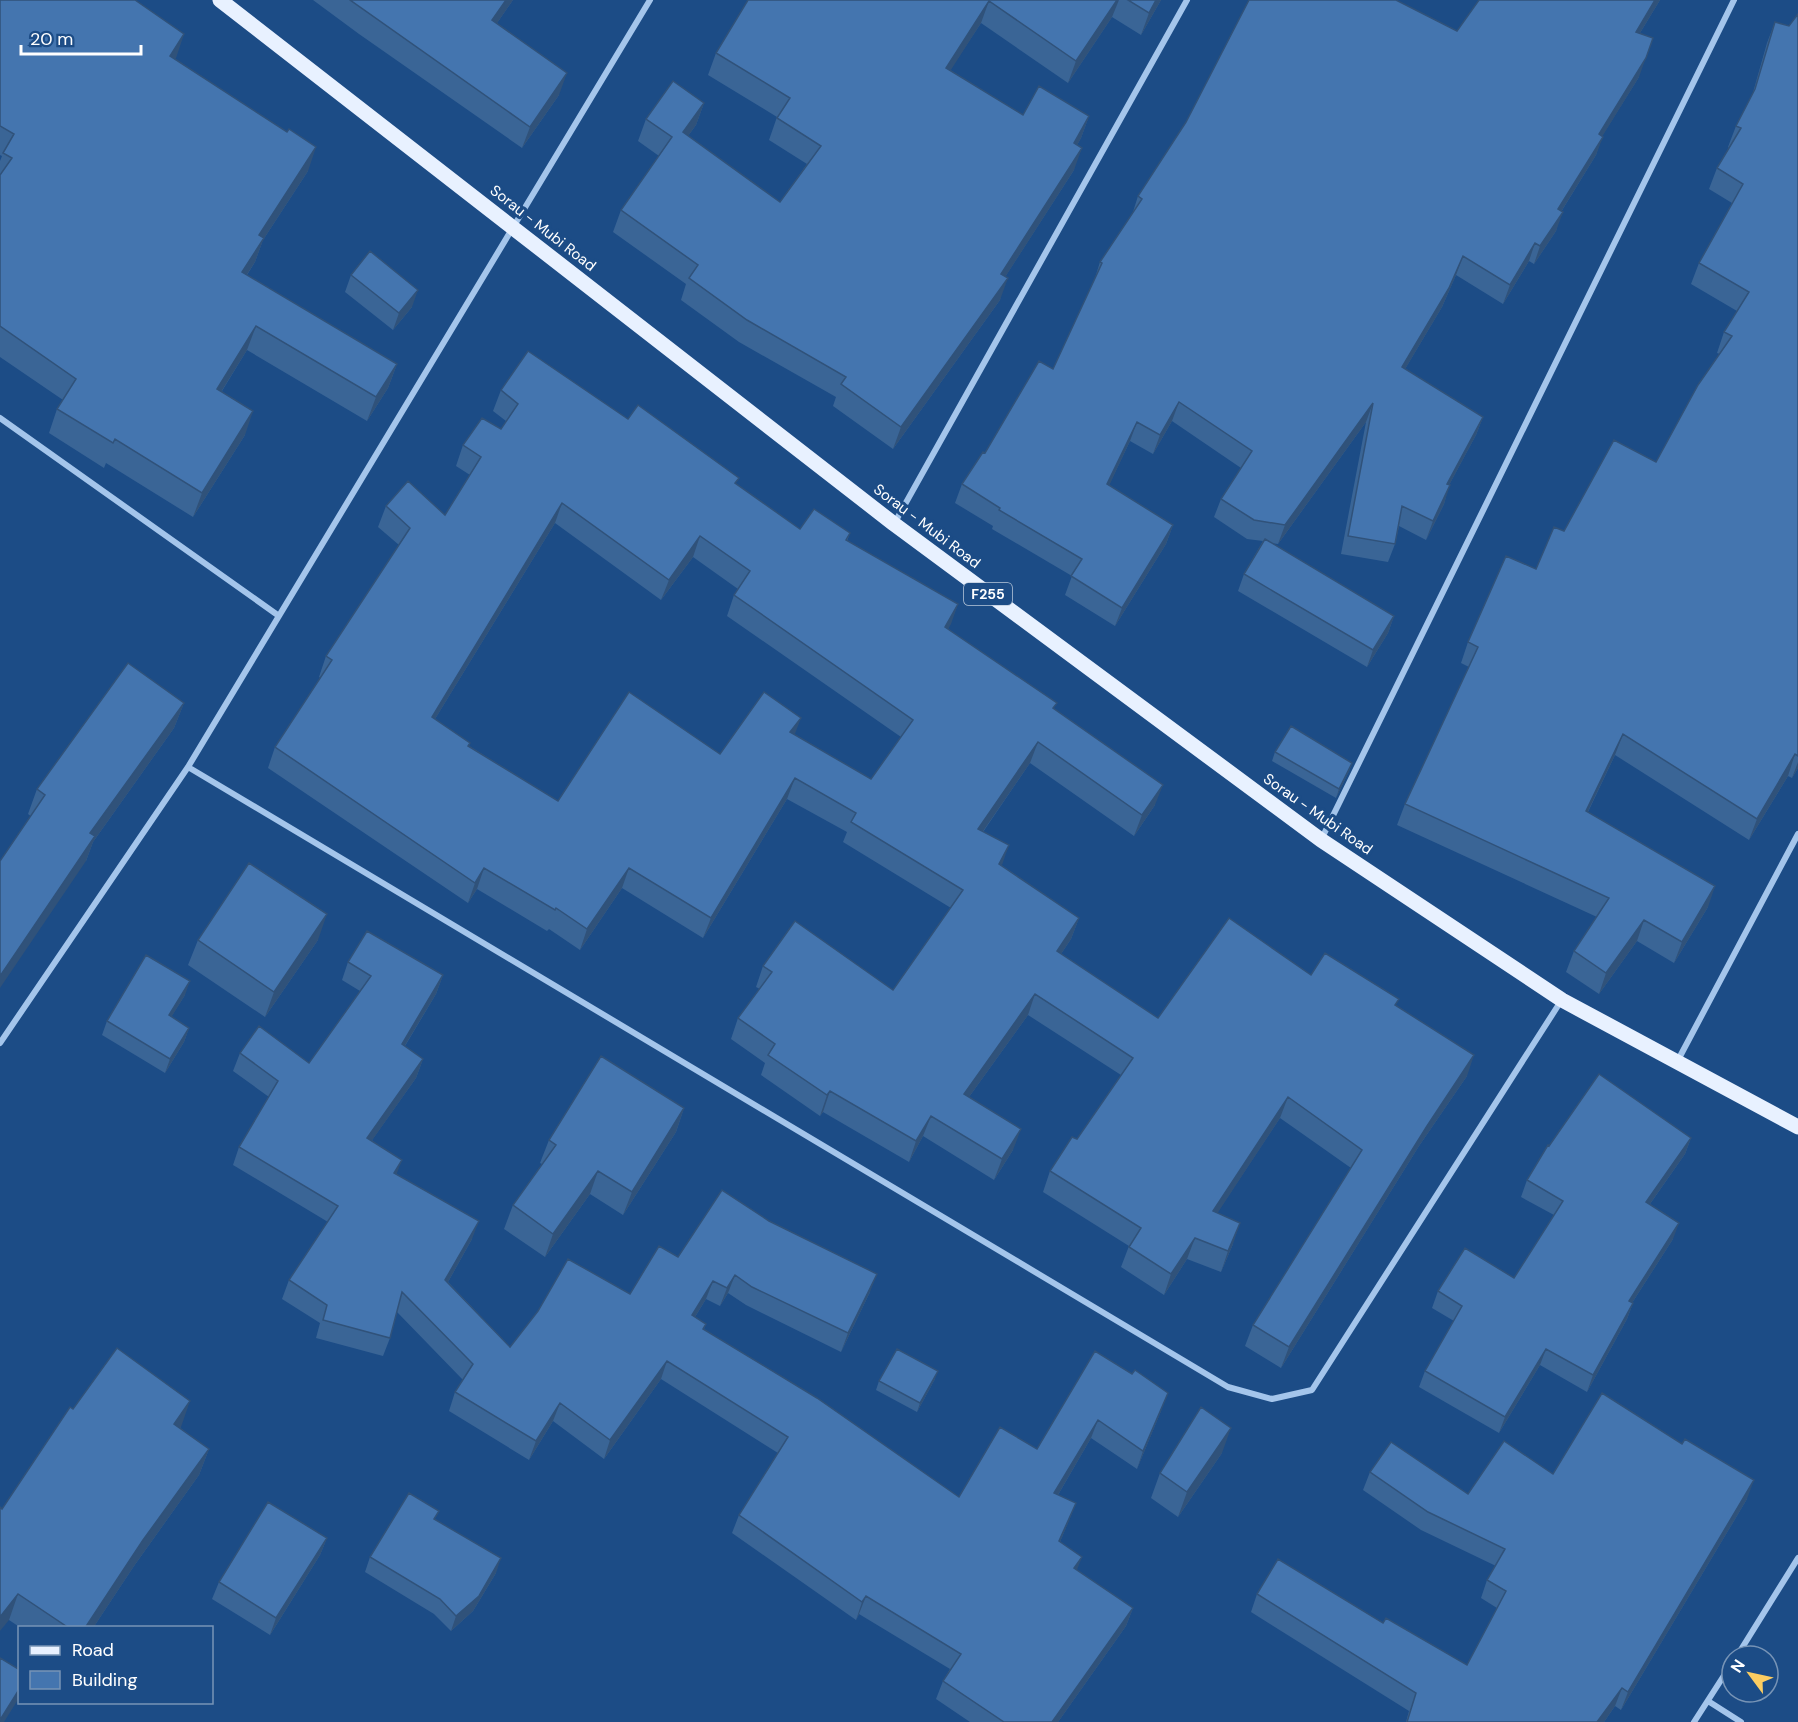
<svg xmlns="http://www.w3.org/2000/svg" width="1798" height="1722" font-family="'DM Sans',sans-serif">
<style>
.lines{fill:none;stroke-linecap:round;stroke-linejoin:round}
.minor{stroke:#a4c5eb;stroke-width:6}
.primary{stroke:#e8f1ff;stroke-width:15}
.wall{fill:#3a6596;fill-rule:evenodd}
.shaded-wall{fill:#30527a}
.building{fill:#4475af;stroke:#30527a;stroke-width:1.5;fill-rule:evenodd}
.labels{text-anchor:middle;dominant-baseline:central;stroke-width:6;stroke-linejoin:round;paint-order:stroke}
.shield{fill:#1c4c86;stroke:#bbc9db;stroke-width:1.5}
.shield-label{font-size:14px;font-weight:bold;fill:#fff}
.street-label{font-size:15px;fill:#fff;stroke:#1c4c86}
</style>
<rect width="100%" height="100%" fill="#1c4c86"/>
<g class="lines">
<!-- minor -->
<path class="minor" d="M 0,418 L 279,616
M 894,524 L 1187,0
M 188,767 L 1228,1387 L 1272,1399 L 1312,1390 L 1561,1001
M 1321,840 L 1734,0
M 0,1043 L 188,767 L 650,0
M 1677,1062 L 1798,834
M 1737,1656 L 1798,1558
M 1708,1701 L 1741,1722
M 1694,1722 L 1732,1663"/>
<!-- primary -->
<path class="primary" d="M 220,0 L 894,524 L 1321,840 L 1562,1000 L 1798,1127"/>
</g>
<!-- wall -->
<path class="wall" d="M 0,0 L 175,59 L 308,171 L 263,240 L 255,262 L 247,275 L 397,364 L 388,388 L 367,421 L 247,350 L 222,391 L 245,435 L 193,517 L 106,463 L 104,468 L 49,433 L 57,409 L 63,400 L 0,357 L 0,161 L 2,156 L 0,155 Z
M 313,0 L 513,0 L 497,23 L 559,95 L 522,148 L 359,34 Z
M 748,0 L 1161,0 L 1141,35 L 1112,17 L 1068,83 L 981,23 L 950,70 L 1023,115 L 1089,116 L 1081,138 L 1077,145 L 1074,170 L 1005,277 L 1000,300 L 893,449 L 833,406 L 836,397 L 739,342 L 681,300 L 686,284 L 613,232 L 621,210 L 659,156 L 638,141 L 646,119 L 704,103 L 696,125 L 688,136 L 780,202 L 807,164 L 769,140 L 777,117 L 708,75 L 716,53 Z
M 1479,0 L 1660,0 L 1640,33 L 1639,77 L 1602,136 L 1596,155 L 1561,212 L 1556,231 L 1534,264 L 1529,261 L 1503,304 L 1456,275 L 1442,307 L 1405,369 L 1483,417 L 1476,435 L 1449,485 L 1444,504 L 1426,540 L 1399,526 L 1395,544 L 1388,562 L 1341,554 L 1366,422 L 1278,544 L 1270,543 L 1394,616 L 1388,633 L 1367,667 L 1238,591 L 1244,574 L 1263,541 L 1247,539 L 1214,517 L 1221,499 L 1241,468 L 1172,421 L 1153,454 L 1130,441 L 1109,485 L 1173,525 L 1166,544 L 1115,626 L 1065,595 L 1072,576 L 992,529 L 993,526 L 955,503 L 962,484 L 985,453 L 1053,369 L 1094,281 L 1100,262 L 1132,215 L 1138,196 L 1457,31 Z
M 1798,14 L 1798,768 L 1792,778 L 1788,776 L 1749,840 L 1615,755 L 1588,812 L 1708,907 L 1674,963 L 1637,941 L 1599,994 L 1566,972 L 1574,951 L 1597,917 L 1397,825 L 1405,804 L 1469,667 L 1461,663 L 1468,642 L 1536,569 L 1564,531 L 1656,462 L 1720,354 L 1717,353 L 1724,332 L 1737,311 L 1691,284 L 1699,263 L 1732,203 L 1709,189 L 1717,168 L 1729,148 L 1728,147 L 1736,126 L 1752,96 L 1767,43 L 1775,22 L 1789,26 Z
M 351,275 L 412,307 L 393,330 L 345,292 Z
M 501,390 L 628,419 L 737,485 L 800,529 L 850,533 L 847,541 L 958,604 L 948,629 L 1054,709 L 1155,805 L 1134,836 L 1030,763 L 983,832 L 1001,865 L 1079,918 L 1071,939 L 1061,954 L 1158,1018 L 1311,975 L 1397,1006 L 1467,1076 L 1419,1146 L 1281,1368 L 1245,1346 L 1253,1325 L 1351,1168 L 1280,1118 L 1217,1213 L 1233,1244 L 1221,1272 L 1187,1259 L 1164,1295 L 1121,1267 L 1129,1246 L 1043,1192 L 1050,1171 L 1077,1139 L 1121,1075 L 1028,1015 L 969,1097 L 1013,1150 L 994,1180 L 923,1136 L 909,1162 L 823,1112 L 820,1116 L 761,1075 L 765,1063 L 731,1039 L 738,1018 L 760,989 L 756,987 L 763,966 L 893,990 L 951,908 L 843,842 L 847,832 L 787,799 L 703,938 L 622,888 L 580,950 L 549,929 L 547,931 L 477,889 L 468,903 L 268,768 L 275,747 L 321,678 L 319,677 L 326,656 L 399,545 L 378,527 L 386,506 L 445,515 L 470,475 L 456,466 L 463,445 L 501,429 L 506,421 L 493,411 ZM 555,523 L 661,600 L 693,557 L 738,589 L 734,595 L 727,616 L 901,737 L 871,779 L 795,735 L 720,754 L 558,801 L 469,746 L 470,743 L 435,719 Z
M 184,703 L 174,728 L 93,842 L 86,861 L 28,814 L 37,789 Z
M 1275,752 L 1352,763 L 1349,771 L 1336,798 L 1272,761 Z
M 198,940 L 318,940 L 265,1017 L 188,965 Z
M 348,962 L 443,975 L 436,994 L 405,1046 L 423,1059 L 416,1078 L 372,1140 L 397,1174 L 472,1239 L 448,1282 L 510,1347 L 630,1294 L 678,1257 L 870,1292 L 841,1352 L 746,1305 L 728,1293 L 720,1306 L 706,1299 L 695,1317 L 706,1324 L 704,1329 L 959,1497 L 1037,1449 L 1095,1351 L 1161,1411 L 1137,1469 L 1091,1438 L 1058,1495 L 1076,1503 L 1060,1542 L 1077,1570 L 1133,1608 L 1126,1626 L 1058,1722 L 970,1722 L 936,1699 L 943,1681 L 950,1669 L 859,1614 L 856,1620 L 732,1533 L 739,1515 L 778,1453 L 661,1379 L 604,1459 L 553,1421 L 529,1460 L 449,1411 L 455,1392 L 463,1380 L 397,1312 L 390,1338 L 383,1356 L 316,1338 L 320,1323 L 282,1299 L 289,1280 L 328,1222 L 233,1165 L 239,1147 L 269,1097 L 233,1071 L 240,1053 L 309,1063 L 360,991 L 342,980 Z
M 185,995 L 171,1017 L 189,1028 L 184,1042 L 165,1073 L 102,1035 L 107,1021 Z
M 684,1108 L 676,1132 L 623,1215 L 590,1194 L 545,1257 L 504,1229 L 513,1205 L 542,1164 L 540,1163 L 549,1140 Z
M 1691,1138 L 1685,1154 L 1650,1204 L 1673,1239 L 1632,1303 L 1633,1303 L 1627,1319 L 1587,1392 L 1540,1365 L 1499,1433 L 1419,1387 L 1425,1371 L 1454,1321 L 1432,1308 L 1438,1291 L 1514,1278 L 1554,1215 L 1521,1197 L 1527,1180 L 1549,1146 Z
M 935,1379 L 917,1412 L 876,1390 L 879,1381 Z
M 73,1409 L 181,1427 L 180,1428 L 209,1449 L 199,1475 L 134,1566 L 93,1628 L 21,1628 L 9,1620 L 2,1509 Z
M 1222,1453 L 1178,1517 L 1151,1498 L 1160,1473 Z
M 1370,1472 L 1468,1494 L 1553,1474 L 1747,1499 L 1621,1710 L 1615,1706 L 1604,1722 L 1406,1722 L 1409,1711 L 1251,1612 L 1257,1594 L 1383,1623 L 1467,1665 L 1497,1608 L 1481,1598 L 1487,1580 L 1496,1566 L 1421,1530 L 1363,1490 Z
M 435,1520 L 496,1573 L 473,1611 L 451,1631 L 434,1614 L 365,1572 L 370,1557 Z
M 327,1538 L 320,1555 L 270,1635 L 212,1599 L 219,1582 Z"/>
<!-- shaded-wall -->
<path class="shaded-wall" d="M 506,0 L 513,0 L 484,42 L 492,20 Z
M 1117,0 L 1119,0 L 1112,17 L 1068,83 L 1076,61 Z
M 1156,0 L 1161,0 L 1141,35 L 1149,13 Z
M 1655,0 L 1660,0 L 1629,51 L 1636,32 Z
M 989,1 L 981,23 L 938,90 L 946,68 Z
M 184,34 L 176,58 L 161,80 L 170,56 Z
M 1653,38 L 1639,77 L 1592,153 L 1599,134 Z
M 567,73 L 559,95 L 522,148 L 530,127 Z
M 704,103 L 696,125 L 675,154 L 683,132 Z
M 1089,116 L 1081,138 L 1066,165 L 1074,143 Z
M 1603,137 L 1596,155 L 1551,228 L 1558,209 Z
M 316,147 L 308,171 L 263,240 L 255,262 L 233,296 L 242,272 L 259,235 Z
M 1082,148 L 1074,170 L 993,296 L 1001,274 Z
M 1563,212 L 1556,231 L 1534,264 L 1540,246 Z
M 1535,243 L 1529,261 L 1503,304 L 1510,285 Z
M 1463,256 L 1456,275 L 1442,307 L 1395,386 L 1402,367 Z
M 1008,278 L 1000,300 L 893,449 L 901,427 Z
M 418,290 L 412,307 L 393,330 L 399,313 Z
M 256,326 L 247,350 L 208,413 L 217,389 Z
M 397,364 L 388,388 L 367,421 L 376,397 Z
M 1179,402 L 1172,421 L 1153,454 L 1160,435 Z
M 1373,403 L 1366,422 L 1278,544 L 1285,525 Z
M 253,411 L 245,435 L 193,517 L 202,493 Z
M 1483,417 L 1476,435 L 1440,502 L 1447,484 Z
M 1137,422 L 1130,441 L 1101,503 L 1107,484 Z
M 1450,485 L 1444,504 L 1426,540 L 1433,521 Z
M 562,503 L 555,523 L 424,737 L 432,717 Z
M 1173,525 L 1166,544 L 1115,626 L 1122,608 Z
M 700,536 L 693,557 L 661,600 L 669,580 Z
M 958,604 L 951,624 L 937,648 L 945,627 Z
M 1394,616 L 1388,633 L 1367,667 L 1373,650 Z
M 184,703 L 174,728 L 93,842 L 86,861 L 0,988 L 0,976 L 90,833 Z
M 801,718 L 793,739 L 790,732 Z
M 1623,734 L 1615,755 L 1578,832 L 1586,811 Z
M 1038,742 L 1030,763 L 970,850 L 978,829 Z
M 1795,754 L 1788,776 L 1749,840 L 1757,819 Z
M 1798,762 L 1798,768 L 1792,778 Z
M 1352,763 L 1349,771 L 1336,798 L 1339,789 Z
M 795,778 L 787,799 L 703,938 L 711,918 Z
M 1163,785 L 1155,805 L 1134,836 L 1142,815 Z
M 1009,845 L 1002,865 L 999,864 Z
M 484,868 L 477,889 L 468,903 L 475,883 Z
M 629,868 L 622,888 L 580,950 L 587,929 Z
M 1715,886 L 1708,907 L 1674,963 L 1682,942 Z
M 327,914 L 318,940 L 265,1017 L 274,992 Z
M 1079,918 L 1071,939 L 1049,972 L 1057,951 Z
M 1644,920 L 1637,941 L 1599,994 L 1606,973 Z
M 443,975 L 436,994 L 395,1062 L 402,1044 Z
M 190,981 L 185,995 L 164,1029 L 169,1015 Z
M 1035,994 L 1028,1015 L 956,1115 L 964,1094 Z
M 189,1028 L 184,1042 L 165,1073 L 170,1059 Z
M 1474,1055 L 1467,1076 L 1419,1146 L 1281,1368 L 1289,1347 L 1427,1126 Z
M 423,1059 L 416,1078 L 361,1156 L 367,1138 Z
M 830,1091 L 823,1112 L 820,1116 L 827,1095 Z
M 1288,1097 L 1280,1118 L 1205,1232 L 1213,1211 Z
M 684,1108 L 676,1132 L 623,1215 L 632,1192 Z
M 931,1116 L 923,1136 L 909,1162 L 916,1141 Z
M 1021,1129 L 1013,1150 L 994,1180 L 1002,1159 Z
M 1691,1138 L 1685,1154 L 1640,1218 L 1646,1202 Z
M 402,1160 L 395,1178 L 394,1173 Z
M 598,1171 L 590,1194 L 545,1257 L 553,1234 Z
M 479,1221 L 472,1239 L 439,1298 L 445,1280 Z
M 1240,1223 L 1233,1244 L 1221,1272 L 1228,1251 Z
M 1679,1223 L 1673,1239 L 1623,1317 L 1629,1301 Z
M 1195,1238 L 1187,1259 L 1164,1295 L 1171,1274 Z
M 877,1274 L 870,1292 L 841,1352 L 848,1333 Z
M 735,1275 L 728,1293 L 720,1306 L 727,1288 Z
M 713,1281 L 706,1299 L 685,1333 L 692,1315 Z
M 1633,1303 L 1627,1319 L 1587,1392 L 1593,1375 Z
M 1546,1349 L 1540,1365 L 1499,1433 L 1505,1417 Z
M 667,1361 L 661,1379 L 604,1459 L 610,1440 Z
M 938,1371 L 935,1379 L 917,1412 L 920,1403 Z
M 1168,1393 L 1161,1411 L 1137,1469 L 1143,1451 Z
M 190,1401 L 181,1427 L 164,1450 L 174,1424 Z
M 560,1403 L 553,1421 L 529,1460 L 536,1441 Z
M 1098,1420 L 1091,1438 L 1048,1512 L 1054,1493 Z
M 1231,1428 L 1222,1453 L 1178,1517 L 1187,1492 Z
M 209,1449 L 199,1475 L 134,1566 L 93,1628 L 85,1628 L 143,1540 Z
M 1754,1480 L 1747,1499 L 1621,1710 L 1628,1692 Z
M 1076,1503 L 1069,1521 L 1052,1560 L 1059,1541 Z
M 327,1538 L 320,1555 L 270,1635 L 276,1618 Z
M 1082,1557 L 1075,1575 L 1074,1568 Z
M 501,1558 L 496,1573 L 473,1611 L 451,1631 L 456,1616 Z
M 18,1594 L 9,1620 L 0,1631 L 0,1617 Z
M 866,1596 L 859,1614 L 856,1620 L 862,1602 Z
M 1133,1608 L 1126,1626 L 1058,1722 L 1052,1722 Z
M 20,1688 L 19,1698 L 4,1722 L 0,1722 L 0,1720 Z
M 1622,1688 L 1615,1706 L 1604,1722 L 1597,1722 Z"/>
<!-- building -->
<path class="building" d="M 0,0 L 135,0 L 184,34 L 170,56 L 287,132 L 289,129 L 316,147 L 259,235 L 264,238 L 242,272 L 397,364 L 376,397 L 256,326 L 217,389 L 253,411 L 202,493 L 115,439 L 113,443 L 57,409 L 76,379 L 0,326 L 0,175 L 12,158 L 3,153 L 14,134 L 0,126 Z
M 350,0 L 506,0 L 492,20 L 567,73 L 530,127 Z
M 748,0 L 1117,0 L 1076,61 L 989,1 L 946,68 L 1023,115 L 1039,86 L 1089,116 L 1074,143 L 1082,148 L 1001,274 L 1008,278 L 901,427 L 841,384 L 846,377 L 747,320 L 689,278 L 698,265 L 621,210 L 672,137 L 646,119 L 673,81 L 704,103 L 683,132 L 780,202 L 821,146 L 777,118 L 790,98 L 716,53 Z
M 1128,0 L 1156,0 L 1149,13 Z
M 1249,0 L 1396,0 L 1457,31 L 1479,0 L 1655,0 L 1636,32 L 1653,38 L 1646,58 L 1599,134 L 1603,137 L 1558,209 L 1563,212 L 1540,246 L 1535,243 L 1510,285 L 1463,256 L 1449,288 L 1402,367 L 1483,417 L 1447,484 L 1450,485 L 1433,521 L 1402,506 L 1395,544 L 1348,536 L 1373,403 L 1285,525 L 1254,520 L 1221,499 L 1252,451 L 1179,402 L 1160,435 L 1137,422 L 1107,484 L 1173,525 L 1122,608 L 1071,576 L 1082,559 L 999,510 L 1000,508 L 962,484 L 983,452 L 985,453 L 1039,361 L 1053,369 L 1102,263 L 1100,262 L 1142,199 L 1138,196 L 1186,122 Z
M 1798,14 L 1798,756 L 1795,754 L 1757,819 L 1623,734 L 1586,811 L 1715,886 L 1682,942 L 1644,920 L 1606,973 L 1574,951 L 1609,898 L 1405,804 L 1478,647 L 1468,642 L 1506,556 L 1536,569 L 1554,527 L 1564,531 L 1614,440 L 1656,462 L 1698,385 L 1732,336 L 1724,332 L 1749,292 L 1699,263 L 1743,184 L 1717,168 L 1741,128 L 1736,126 L 1755,89 L 1775,22 L 1789,26 Z
M 370,251 L 418,290 L 399,313 L 351,275 Z
M 528,351 L 628,419 L 638,405 L 739,478 L 735,483 L 800,529 L 814,509 L 850,533 L 846,540 L 958,604 L 945,627 L 1057,703 L 1053,708 L 1163,785 L 1142,815 L 1038,742 L 978,829 L 1009,845 L 999,864 L 1079,918 L 1057,951 L 1158,1018 L 1229,918 L 1311,975 L 1325,953 L 1399,999 L 1395,1005 L 1474,1055 L 1427,1126 L 1289,1347 L 1253,1325 L 1362,1150 L 1288,1097 L 1213,1211 L 1240,1223 L 1228,1251 L 1195,1238 L 1171,1274 L 1129,1247 L 1141,1228 L 1050,1171 L 1072,1137 L 1077,1139 L 1133,1058 L 1035,994 L 964,1094 L 1021,1129 L 1002,1159 L 931,1116 L 916,1141 L 830,1091 L 827,1095 L 768,1055 L 775,1044 L 738,1018 L 772,972 L 763,966 L 795,921 L 893,990 L 963,890 L 851,822 L 856,813 L 795,778 L 711,918 L 629,868 L 587,929 L 556,908 L 555,910 L 484,868 L 475,883 L 275,747 L 332,660 L 326,656 L 410,528 L 386,506 L 408,481 L 445,515 L 481,457 L 463,445 L 482,418 L 501,429 L 518,404 L 501,390 ZM 562,503 L 669,580 L 700,536 L 750,571 L 734,595 L 913,720 L 871,779 L 790,732 L 801,718 L 764,692 L 720,754 L 629,692 L 558,801 L 468,746 L 470,743 L 432,717 Z
M 1265,539 L 1394,616 L 1373,650 L 1244,574 Z
M 128,663 L 184,703 L 90,833 L 95,836 L 0,976 L 0,861 L 45,795 L 37,789 Z
M 1291,726 L 1352,763 L 1339,789 L 1275,752 Z
M 249,863 L 327,914 L 274,992 L 198,940 Z
M 367,931 L 443,975 L 402,1044 L 423,1059 L 367,1138 L 402,1160 L 394,1173 L 479,1221 L 445,1280 L 510,1347 L 538,1311 L 568,1259 L 630,1294 L 659,1246 L 678,1257 L 722,1190 L 769,1221 L 877,1274 L 848,1333 L 752,1287 L 735,1275 L 727,1288 L 713,1281 L 692,1315 L 706,1324 L 703,1329 L 817,1398 L 959,1497 L 1000,1427 L 1037,1449 L 1095,1351 L 1132,1374 L 1135,1370 L 1168,1393 L 1143,1451 L 1098,1420 L 1054,1493 L 1076,1503 L 1059,1541 L 1082,1557 L 1074,1568 L 1133,1608 L 1052,1722 L 1004,1722 L 943,1681 L 961,1654 L 866,1596 L 862,1602 L 739,1515 L 788,1437 L 667,1361 L 610,1440 L 560,1403 L 536,1441 L 455,1392 L 473,1364 L 402,1292 L 390,1338 L 323,1320 L 327,1305 L 289,1280 L 338,1206 L 239,1147 L 278,1081 L 240,1053 L 259,1026 L 309,1063 L 371,976 L 348,962 Z
M 146,955 L 190,981 L 169,1015 L 189,1028 L 170,1059 L 107,1021 Z
M 601,1056 L 684,1108 L 632,1192 L 598,1171 L 553,1234 L 513,1205 L 556,1145 L 549,1140 Z
M 1599,1074 L 1691,1138 L 1646,1202 L 1679,1223 L 1629,1301 L 1633,1303 L 1593,1375 L 1546,1349 L 1505,1417 L 1425,1371 L 1462,1306 L 1438,1291 L 1465,1248 L 1514,1278 L 1563,1201 L 1527,1180 L 1548,1145 L 1549,1146 Z
M 117,1348 L 190,1401 L 174,1424 L 209,1449 L 143,1540 L 85,1628 L 69,1628 L 18,1594 L 0,1617 L 0,1507 L 2,1509 L 70,1407 L 73,1409 Z
M 897,1349 L 938,1371 L 920,1403 L 879,1381 Z
M 1602,1393 L 1682,1444 L 1685,1439 L 1754,1480 L 1628,1692 L 1622,1688 L 1597,1722 L 1407,1722 L 1416,1693 L 1257,1594 L 1278,1559 L 1383,1623 L 1386,1618 L 1467,1665 L 1506,1591 L 1487,1580 L 1505,1549 L 1428,1512 L 1370,1472 L 1391,1442 L 1468,1494 L 1504,1441 L 1553,1474 Z
M 1201,1407 L 1231,1428 L 1187,1492 L 1160,1473 Z
M 409,1493 L 439,1511 L 434,1519 L 501,1558 L 479,1596 L 456,1616 L 440,1599 L 370,1557 Z
M 268,1502 L 327,1538 L 276,1618 L 219,1582 Z
M 0,1658 L 20,1670 L 20,1688 L 0,1720 Z"/>
<g class="labels">
<!-- shield labels -->
<rect class="shield" x="964" y="583" width="48" height="22" rx="4.5"/>
<g class="shield-label">
<text x="988" y="594">F255</text>
</g>
<!-- street labels -->
<g class="street-label">
<text transform="translate(543 228) rotate(38)">Sorau - Mubi Road</text>
<text transform="translate(927 526) rotate(37)">Sorau - Mubi Road</text>
<text transform="translate(1318 814) rotate(35)">Sorau - Mubi Road</text>
</g>
</g>
<!-- legend -->
<rect x="18" y="1626" width="195" height="78" fill="#1c4c86" stroke="#7794b6" stroke-width="1.5"/>
<rect x="30" y="1646" width="30" height="9" fill="#e8f1ff" stroke="#7794b6" stroke-width="1.5"/>
<text x="72" y="1656" font-size="18" fill="#ffffff">Road</text>
<rect x="30" y="1671" width="30" height="18" fill="#4475af" stroke="#7794b6" stroke-width="1.5"/>
<text x="72" y="1686" font-size="18" fill="#ffffff">Building</text>
<!-- north arrow -->
<g transform="translate(1750 1674) rotate(303)"><circle r="28" fill="#1c4c86" stroke="#7794b6" stroke-width="1.5"/>
<path d="M0-4.5L10 22L0 15L-10 22Z" fill="#fccd61"/>
<text y="-9" font-size="16" font-weight="bold" text-anchor="middle" fill="#ffffff">N</text>
</g>
<!-- scale -->
<path d="M21 45v9h120v-9" fill="none" stroke="#ffffff" stroke-width="3"/>
<text x="30" y="45" font-size="18" fill="#ffffff" stroke="#1c4c86" stroke-width="4.5" paint-order="stroke">20 m</text>
</svg>
